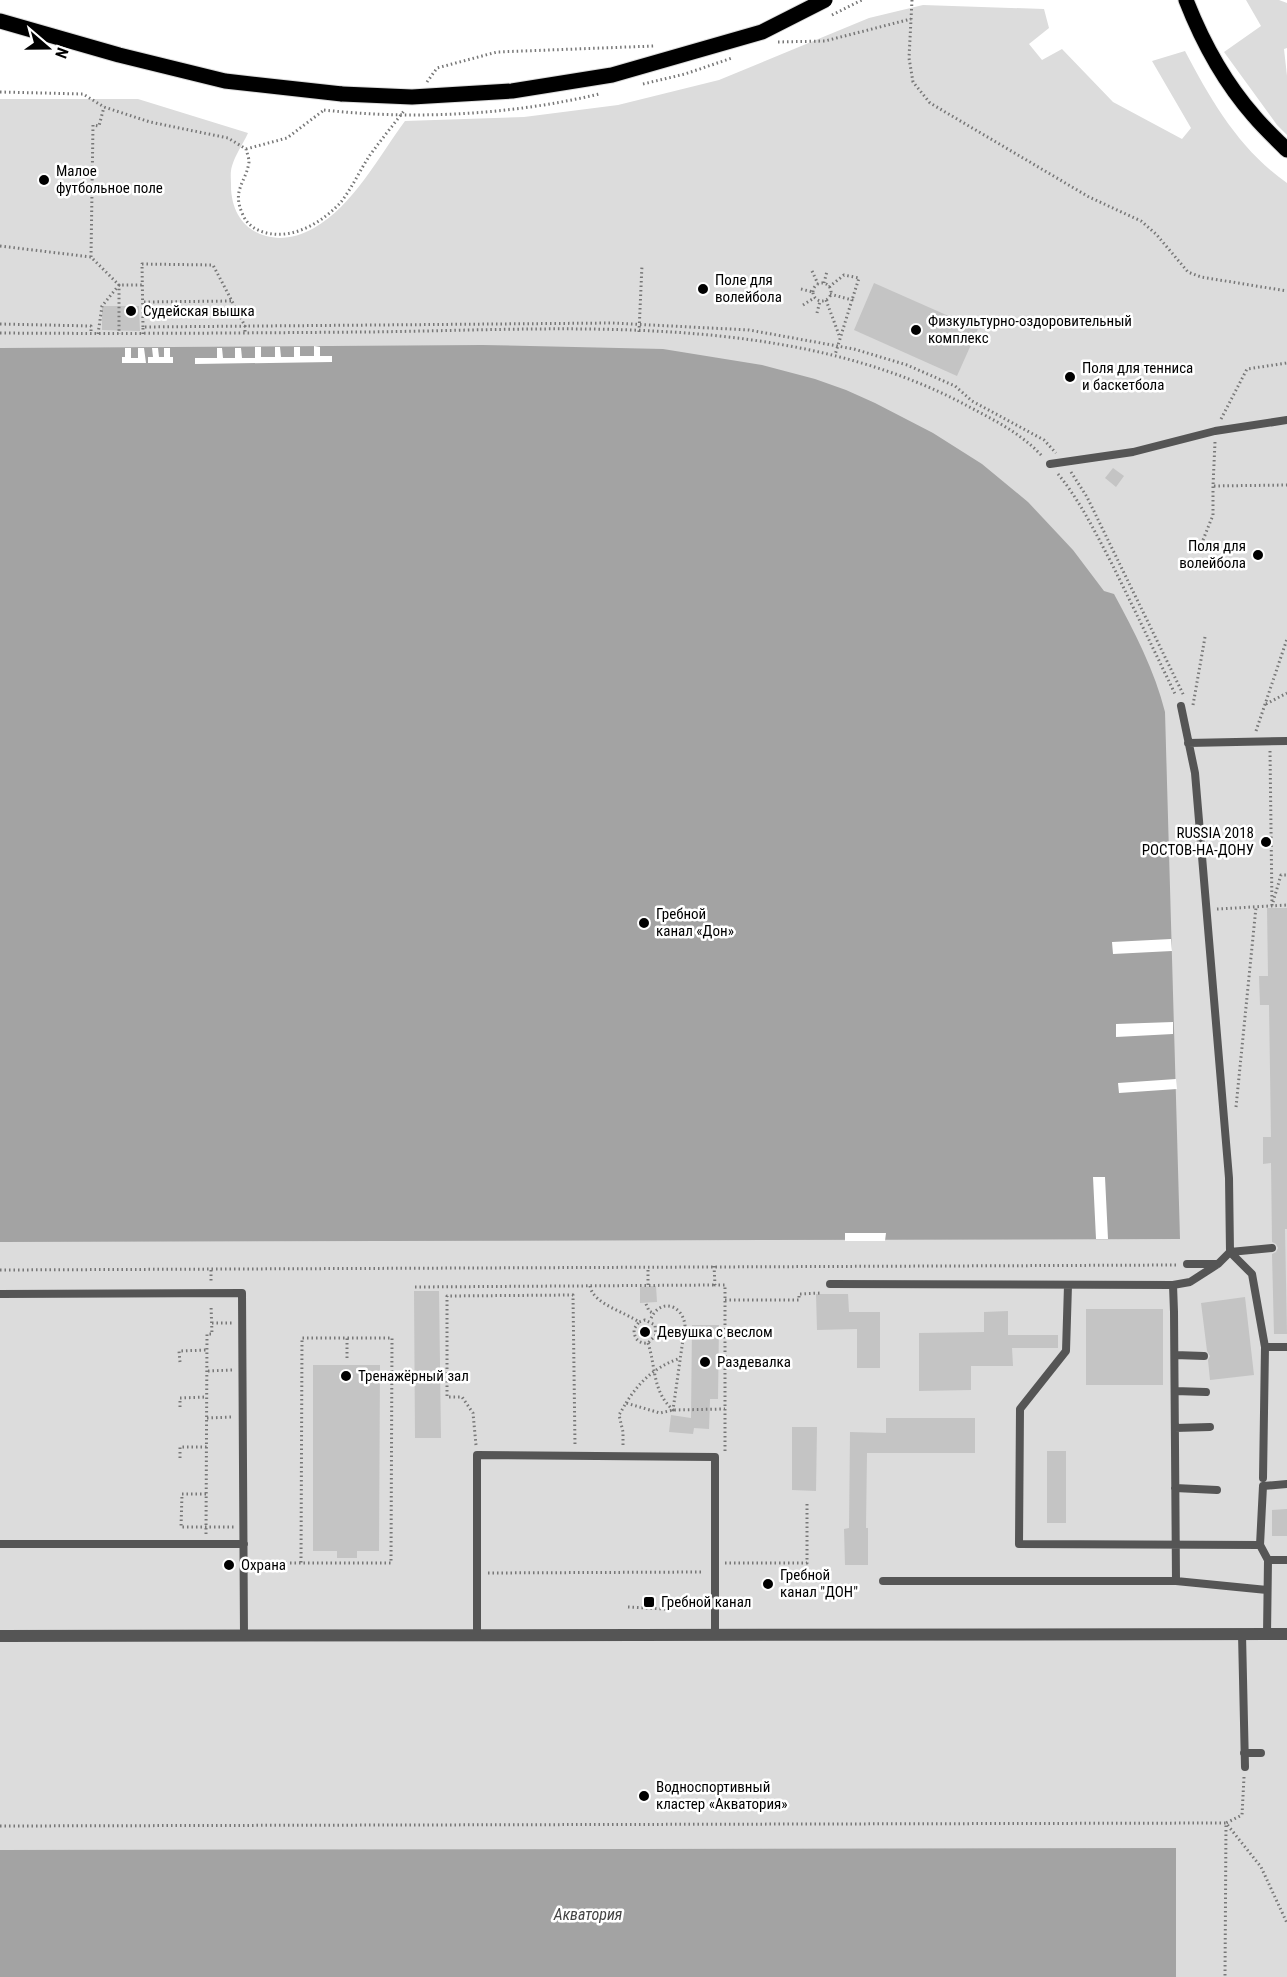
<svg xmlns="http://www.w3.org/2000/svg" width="1287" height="1977" font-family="'Roboto Condensed',sans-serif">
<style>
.green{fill:#dcdcdc}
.water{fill:#a3a3a3}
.pier{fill:#fff}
.building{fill:#c4c4c4}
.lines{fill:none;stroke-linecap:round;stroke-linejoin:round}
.primary-casing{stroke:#dbdbdb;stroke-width:17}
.path{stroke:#777;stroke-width:3;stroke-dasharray:1.5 3;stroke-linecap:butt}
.service{stroke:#555;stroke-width:8}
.minor{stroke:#555;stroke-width:12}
.primary{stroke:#000;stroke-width:15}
.primary-bridge-casing{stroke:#dbdbdb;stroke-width:17;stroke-linecap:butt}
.path-bridge{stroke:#777;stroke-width:3;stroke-dasharray:1.5 3;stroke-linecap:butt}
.primary-bridge{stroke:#000;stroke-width:15}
.poi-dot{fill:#000;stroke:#fff;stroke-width:2}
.labels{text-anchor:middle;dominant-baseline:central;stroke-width:5;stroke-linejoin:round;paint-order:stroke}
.poi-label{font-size:15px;fill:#000;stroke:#fff;text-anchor:start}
.water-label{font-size:16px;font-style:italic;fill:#444;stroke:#fff}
</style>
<rect width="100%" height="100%" fill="#fff"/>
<!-- green -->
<path class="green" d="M 1246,0 L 1279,0 L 1287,3 L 1287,48 L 1284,49 L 1287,76 L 1287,135 L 1277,125 L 1224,52 L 1261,26 Z
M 923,5 L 1044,9 L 1049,28 L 1029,44 L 1042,60 L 1062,49 L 1113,102 L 1182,139 L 1191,128 L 1152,61 L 1185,51 C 1211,101 1240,150 1287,183 L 1287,1977 L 0,1977 L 0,99 L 138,99 L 248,133 C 243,144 235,155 232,166 C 230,172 231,179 231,184 C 230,233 275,251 314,228 C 353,206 379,156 405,121 L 524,117 L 618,105 L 719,80 L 869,18 Z"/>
<!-- water -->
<path class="water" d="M 482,345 L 663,349 L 762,365 L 815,379 L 846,390 L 875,403 L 933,433 L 982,464 L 1028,502 L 1073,550 L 1104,591 L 1114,594 C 1134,631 1155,671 1165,712 L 1180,1239 L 0,1242 L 0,348 Z
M 1176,1848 L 1176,1977 L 0,1977 L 0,1850 Z"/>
<!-- pier -->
<path class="pier" d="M 314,346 L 320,347 L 320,356 L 332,356 L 332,362 L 195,364 L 195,358 L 217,358 L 217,348 L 222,348 L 223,358 L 235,358 L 235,348 L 241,348 L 242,358 L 255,358 L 255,347 L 261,347 L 261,357 L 275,357 L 275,347 L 280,347 L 281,357 L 294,357 L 294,347 L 300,347 L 300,356 L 314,356 Z
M 125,348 L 131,348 L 131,358 L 138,358 L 138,348 L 144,348 L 146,363 L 122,363 L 122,357 L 125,357 Z
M 152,348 L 158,348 L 159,357 L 164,357 L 164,348 L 170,348 L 170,357 L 173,357 L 173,363 L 148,363 L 148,357 L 153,357 Z
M 1171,939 L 1172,951 L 1113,954 L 1112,942 Z
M 1173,1022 L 1173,1034 L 1116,1037 L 1116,1024 Z
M 1176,1079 L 1177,1089 L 1119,1093 L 1118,1083 Z
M 1093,1177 L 1105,1177 L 1108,1239 L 1096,1239 Z
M 845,1233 L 886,1233 L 885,1241 L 845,1241 Z"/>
<!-- building -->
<path class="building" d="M 874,283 L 978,329 L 957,376 L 854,330 Z
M 102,306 L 139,306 L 140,331 L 102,330 Z
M 1113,468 L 1124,476 L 1116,487 L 1105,478 Z
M 1267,908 L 1287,908 L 1287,1229 L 1285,1229 L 1287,1334 L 1274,1334 L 1272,1254 L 1276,1252 L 1278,1248 L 1276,1244 L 1272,1242 L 1271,1163 L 1263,1164 L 1263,1137 L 1271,1137 L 1269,1005 L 1260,1005 L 1259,976 L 1268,976 Z
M 656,1286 L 657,1302 L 640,1303 L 640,1287 Z
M 414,1291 L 439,1291 L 441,1438 L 415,1438 Z
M 816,1294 L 848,1294 L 849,1312 L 880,1312 L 880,1368 L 857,1368 L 857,1329 L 817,1330 Z
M 1245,1297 L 1254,1375 L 1210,1380 L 1208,1360 L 1210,1356 L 1207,1351 L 1201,1303 Z
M 1086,1309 L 1163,1309 L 1163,1385 L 1086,1385 Z
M 1008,1311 L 1008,1335 L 1058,1335 L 1058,1348 L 1012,1348 L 1013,1366 L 971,1366 L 971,1390 L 919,1391 L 919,1333 L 984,1332 L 984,1312 Z
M 692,1325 L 719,1325 L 718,1399 L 710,1399 L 709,1429 L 694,1428 L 693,1434 L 669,1432 L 671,1415 L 691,1418 Z
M 313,1365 L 380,1365 L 379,1551 L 357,1551 L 357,1558 L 337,1558 L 337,1551 L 313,1551 Z
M 886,1418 L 975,1418 L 975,1453 L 867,1453 L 866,1528 L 868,1528 L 868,1565 L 845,1565 L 844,1529 L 849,1528 L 850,1432 L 886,1433 Z
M 792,1427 L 817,1427 L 816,1491 L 792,1490 Z
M 1047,1451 L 1066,1451 L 1066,1523 L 1047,1523 Z
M 1287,1509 L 1287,1536 L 1272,1536 L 1272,1510 Z"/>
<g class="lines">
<!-- primary casing -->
<g class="primary-casing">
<path id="primary" d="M 1186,0 C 1202,41 1225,83 1254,116 C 1264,128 1276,139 1287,150
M 0,21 L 119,55 L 225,81 L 342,94"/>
</g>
<!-- path -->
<path class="path" d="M 912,0 L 909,58 L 913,82 L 930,103 L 1089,197 L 1141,221 L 1156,234 L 1188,272 L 1201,277 L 1287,291
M 778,42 L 825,41 L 911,19
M 427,82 L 437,68 L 497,52 L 654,46
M 0,92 L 83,94 L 104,107 L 150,122 L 228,138 L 246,149 C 247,153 249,158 249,162 C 246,183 231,190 243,215 C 248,227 261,233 273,234 C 298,237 325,220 341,202 C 352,188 360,170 370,155 C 381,140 393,125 404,111
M 246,149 L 287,138 L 324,110
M 0,246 L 91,257 L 119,285 L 119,334
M 91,257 L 93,125 L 99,126 L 104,107
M 812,271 L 818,284
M 824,283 L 827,271
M813 292a9 9 0 1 1 18 0a9 9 0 1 1-18 0Z
M 829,287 L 844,275 L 859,278 L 852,300
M 801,289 L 813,292
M 830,294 L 852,300 L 835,355
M 826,300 L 839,335
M 144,302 L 232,301
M 803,305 L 814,298
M 817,313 L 820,301
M 0,324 L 91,326 L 91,334
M 143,327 L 142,264 L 213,265 L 245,326 L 245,333
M 639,332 L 642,265
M 0,333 C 122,334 244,333 365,332 C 561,330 783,310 962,403 C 990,418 1020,432 1042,456
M 98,334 L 102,306 L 119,285 L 143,285
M 143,334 L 143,327 L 612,323 L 749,330 L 854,349 L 907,365 L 955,386 L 972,401 L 1044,440 L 1056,453
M 1221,419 L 1247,369 L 1287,363
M 1215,442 L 1213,486 L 1287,485
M 1071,472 L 1087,497 L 1184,696
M 1058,474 C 1081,502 1096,534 1113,566 C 1134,609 1155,652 1176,696
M 1203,540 L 1213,515 L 1213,486
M 1266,704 L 1287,693
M 1193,705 L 1205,637
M 1256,731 L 1287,639
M 1270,751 L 1272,906
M 1273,902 L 1281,875 L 1287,875
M 1217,909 L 1287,905
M 1236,1107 L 1256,907
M 714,1266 L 715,1285 L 725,1285 L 725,1452
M 0,1270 L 1177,1265
M 211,1270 L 211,1283
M 648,1285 L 648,1267
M 590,1286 C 593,1304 625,1312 639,1322 L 645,1320 L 655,1325 L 656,1335 L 648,1343 C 639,1344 634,1339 634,1329 L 639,1322
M 415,1287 L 715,1285
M 725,1300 L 799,1300 L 799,1294 L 822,1293
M 646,1304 L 649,1311 L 653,1313
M 212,1323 L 232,1323
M 648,1343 C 656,1367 652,1391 673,1410 L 685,1325 C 682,1303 658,1298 650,1321
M 347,1358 L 347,1338
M 180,1362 L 179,1351 L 207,1350
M 208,1371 L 232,1370
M 626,1403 C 639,1382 655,1367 678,1359
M 180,1407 L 180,1398 L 207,1397
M 207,1418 L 232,1417
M 476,1445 L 473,1413 L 462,1397 L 447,1397 L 447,1296 L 573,1295 L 575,1446
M 623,1445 L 623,1432 L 619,1415 L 626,1403 L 660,1413 L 673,1410 L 725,1409
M 180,1458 L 180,1447 L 207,1447
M 206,1494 L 182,1494 L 181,1527 L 234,1527
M 206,1534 L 207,1334 L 212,1334 L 211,1305
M 254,1563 L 391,1563 L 392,1338 L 302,1338 L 301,1563
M 725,1563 L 807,1563 L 807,1502
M 488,1573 L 703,1572
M 628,1607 L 665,1609 L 676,1600 L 706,1600
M 1244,1777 L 1242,1815 L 1226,1823 L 1261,1867 L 1287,1923
M 0,1826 L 1226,1823 L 1225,1977"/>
<!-- service -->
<path class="service" d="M 1050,464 L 1133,452 L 1215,431 L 1287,420
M 1181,706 L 1195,773 L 1229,1178 L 1230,1252 L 1218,1264 L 1187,1264
M 1188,743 L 1287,741
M 1230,1252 L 1252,1274 L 1265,1347 L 1263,1478
M 1230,1252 L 1272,1248
M 830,1284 L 1173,1285 L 1190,1282 L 1218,1264
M 1068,1285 L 1066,1351 L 1020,1409 L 1019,1544 L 1260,1545
M 1173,1285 L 1174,1312 L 1176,1581
M 0,1294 L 242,1293 L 244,1636
M 1265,1347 L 1287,1347
M 1175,1355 L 1204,1356
M 1175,1391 L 1206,1392
M 1175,1428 L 1210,1427
M 1287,1484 L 1263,1486 L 1260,1545 L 1268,1560 L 1287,1560
M 1175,1488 L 1217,1490
M 0,1544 L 244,1544
M 883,1581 L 1176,1581 L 1267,1590
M 1242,1634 L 1245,1767
M 1267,1634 L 1268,1560
M 477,1635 L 477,1455 L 715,1457 L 715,1635
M 1244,1753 L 1261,1753"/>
<!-- minor -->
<path class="minor" d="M 0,1636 L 1287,1634"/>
<!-- primary -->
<use href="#primary" class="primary"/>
<!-- primary-bridge casing -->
<g class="primary-bridge-casing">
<path id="primary-bridge" d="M 342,94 L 412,97 L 512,91 L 612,75 L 762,32 L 825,0"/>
</g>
<!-- path-bridge -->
<path class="path-bridge" d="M 832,15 L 862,0
M 643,84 L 685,74 L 732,58
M 324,110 C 414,120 511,115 599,94"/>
<!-- primary-bridge -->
<use href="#primary-bridge" class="primary-bridge"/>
</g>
<!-- markers -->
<g class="poi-dot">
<circle cx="44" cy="180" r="6"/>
<circle cx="703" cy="289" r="6"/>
<circle cx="131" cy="311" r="6"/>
<circle cx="916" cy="330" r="6"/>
<circle cx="1070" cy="377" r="6"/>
<circle cx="1258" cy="555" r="6"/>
<circle cx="1266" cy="842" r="6"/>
<circle cx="644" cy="923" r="6"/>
<circle cx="645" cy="1332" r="6"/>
<circle cx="705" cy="1362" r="6"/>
<circle cx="346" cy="1376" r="6"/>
<circle cx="229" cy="1565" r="6"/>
<circle cx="768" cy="1584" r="6"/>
<rect x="643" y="1596" width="12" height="12" rx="3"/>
<circle cx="644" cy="1796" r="6"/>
</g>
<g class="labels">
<!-- poi labels -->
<g class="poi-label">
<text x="56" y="171">Малое<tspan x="56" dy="17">футбольное поле</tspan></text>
<text x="715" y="280">Поле для<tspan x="715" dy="17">волейбола</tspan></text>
<text x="143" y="311">Судейская вышка</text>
<text x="928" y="321">Физкультурно-оздоровительный<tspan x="928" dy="17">комплекс</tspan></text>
<text x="1082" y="368">Поля для тенниса<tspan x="1082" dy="17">и баскетбола</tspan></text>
<text x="1246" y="546" text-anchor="end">Поля для<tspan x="1246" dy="17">волейбола</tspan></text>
<text x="1254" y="833" text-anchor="end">RUSSIA 2018<tspan x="1254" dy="17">РОСТОВ-НА-ДОНУ</tspan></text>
<text x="656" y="914">Гребной<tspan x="656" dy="17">канал «Дон»</tspan></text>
<text x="657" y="1332">Девушка с веслом</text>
<text x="717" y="1362">Раздевалка</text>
<text x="358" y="1376">Тренажёрный зал</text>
<text x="241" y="1565">Охрана</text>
<text x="780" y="1575">Гребной<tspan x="780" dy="17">канал "ДОН"</tspan></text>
<text x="661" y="1602">Гребной канал</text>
<text x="656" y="1787">Водноспортивный<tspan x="656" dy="17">кластер «Акватория»</tspan></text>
</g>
<!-- water labels -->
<g class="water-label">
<text x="588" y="1914">Акватория</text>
</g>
</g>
<!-- north arrow -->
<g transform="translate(48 48) rotate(110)" stroke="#ffffff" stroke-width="4.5" paint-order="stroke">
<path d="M0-4.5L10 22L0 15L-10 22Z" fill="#000000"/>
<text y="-9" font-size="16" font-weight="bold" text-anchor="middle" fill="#000000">N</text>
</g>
</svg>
